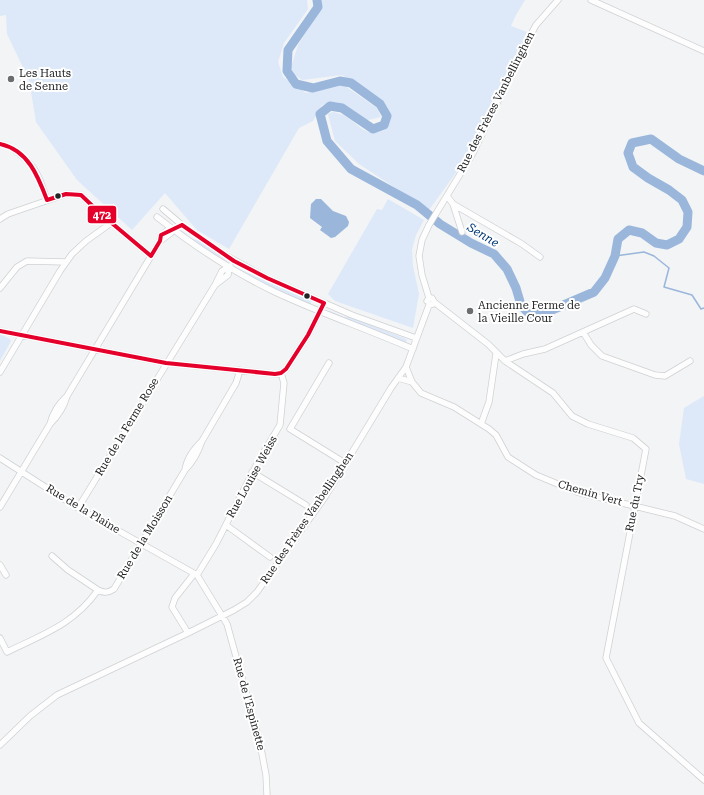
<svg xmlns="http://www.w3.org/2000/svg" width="704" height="795" font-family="'Roboto Serif',serif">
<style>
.green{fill:#dde9f9}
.water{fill:#9ab6db}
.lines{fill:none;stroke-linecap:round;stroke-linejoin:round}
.stream{stroke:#9ab6db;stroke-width:1.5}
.river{stroke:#9ab6db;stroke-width:9}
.minor-casing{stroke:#cfd1d3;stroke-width:7}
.minor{stroke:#fdfdfe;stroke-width:5.5}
.bus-1-casing{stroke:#fff;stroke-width:7}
.bus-1{stroke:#e4002b;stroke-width:4}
.poi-dot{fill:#6b6d6f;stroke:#fff;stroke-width:1.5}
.bus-dot{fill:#232426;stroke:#fff;stroke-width:1.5}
.labels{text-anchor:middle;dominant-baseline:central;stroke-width:4;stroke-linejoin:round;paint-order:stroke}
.poi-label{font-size:11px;fill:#232426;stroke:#fff;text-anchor:start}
.street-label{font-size:11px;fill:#232426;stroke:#fff}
.water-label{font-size:12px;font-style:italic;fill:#003975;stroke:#fff}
.line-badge{stroke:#fff;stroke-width:1.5}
.badge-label{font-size:11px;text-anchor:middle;font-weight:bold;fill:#fff}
</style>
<rect width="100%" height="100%" fill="#f2f4f6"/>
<!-- green -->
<path class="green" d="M 0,0 L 307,0 L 308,9 L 284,43 L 278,62 L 283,77 L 306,93 L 342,84 L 377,108 L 381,117 L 364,121 L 336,102 L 322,105 L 313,121 L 299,128 L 229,249 L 197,230 L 165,193 L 132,230 L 77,180 L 36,122 L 29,80 L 7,34 L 6,15 L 0,16 Z
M 322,0 L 525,0 L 516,15 L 511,26 L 527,32 L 458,170 L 429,210 L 359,164 L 335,141 L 328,114 L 333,112 C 337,113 342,114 345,116 C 361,125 364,138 385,130 L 388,123 L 388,108 L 342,75 L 302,80 L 295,75 L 291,67 L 298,45 L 321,9 Z
M 388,199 L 424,220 L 416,235 L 412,249 L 413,266 L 419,294 L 413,328 L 335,301 L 328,294 L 377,209 L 382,210 Z
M 181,230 L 191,238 L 199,241 L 227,261 L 228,263 L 225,264 L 179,231 Z
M 235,267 L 311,301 L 311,304 L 310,304 C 284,293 258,283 235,267 Z
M 330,311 L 344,317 L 351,317 L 406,339 L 407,341 L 405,343 L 328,312 Z
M 0,334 L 10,339 L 11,341 L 0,361 Z
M 704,396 L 704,484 L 686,479 L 679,444 L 684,408 Z"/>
<!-- water -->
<path class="water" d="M 316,199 L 321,199 L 333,211 L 346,216 L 349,222 L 348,226 L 335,237 L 331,238 L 320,230 L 322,227 L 310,218 L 311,204 Z"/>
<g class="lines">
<!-- stream -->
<path class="stream" d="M 615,256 L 644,252 L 654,256 L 669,268 L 664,287 L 692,295 L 701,309 L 704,308"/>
<!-- river -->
<path class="river" d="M 317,0 L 318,7 L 288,50 L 287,71 L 296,84 L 313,88 L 340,81 L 351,83 L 380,104 L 387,116 L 384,125 L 373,129 L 342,108 L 330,106 L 320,114 L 327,141 L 351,169 L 417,205 L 440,224 L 471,243 L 494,254 L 507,269 L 516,288 L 521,305 L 529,314 L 545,313 L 594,292 L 605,278 L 615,256 L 618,239 L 629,230 L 642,233 L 656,243 L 667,245 L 679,239 L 687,227 L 688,212 L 682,200 L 669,190 L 648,178 L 633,167 L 628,153 L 632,143 L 651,139 L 679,159 L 704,171"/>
<!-- minor casing -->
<g class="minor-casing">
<path id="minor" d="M 591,0 L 704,51
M 0,144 C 13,145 33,164 38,176 C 42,184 44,192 47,200
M 447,196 L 453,204 L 522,244 L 540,257
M 453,204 L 462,232
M 163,209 L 182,225 L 225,255 L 267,278 L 352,315 L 416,338
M 157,217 C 194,246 233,272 275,292 C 320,313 367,329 413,349
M 0,219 L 8,214 L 66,194 L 81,195 L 101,214 L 151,256
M 160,241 L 171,233 L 173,229
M 229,268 L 228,275 L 215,285 L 222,271 L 230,266
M 0,288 L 17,267 L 27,261 L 66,262
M 429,298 L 432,298 L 434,302 L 488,344 L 505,361 L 553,393 L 572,416 L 588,424 L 633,438 L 646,449 L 606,658 L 639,723 L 704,780
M 427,301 L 429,298 L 422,275 L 419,256 L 422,240 L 429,225 L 473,153 L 523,49 L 536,25 L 558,0
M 0,331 L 166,363 L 275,374 L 281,373 L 286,369 L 308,335 L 324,303
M 583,332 L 591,345 L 602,356 L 655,375 L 665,376 L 690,361
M 505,361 L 523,354 L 545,349 L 634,309 L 646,314
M 329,363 L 290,429 L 345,463
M 406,367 L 412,382 L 421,393 L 454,407 L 489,429 L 496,435 L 508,457 L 536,475 L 577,492 L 675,516 L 704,529
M 0,372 L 60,271 L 72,254 L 86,241 L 111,223
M 398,378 L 412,382
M 67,396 C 64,407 58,416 50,424 C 53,412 58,405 67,396 L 160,241 L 161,235 L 168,230 L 174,229
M 481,424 L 489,402 L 496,354
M 202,441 C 193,450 187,458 185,470 C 193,462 198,453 202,441 L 236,383 L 240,370
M 0,458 L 78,508 L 197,575 L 227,624 L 260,743 L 266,775 L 267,795
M 252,472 L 306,505
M 0,507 L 50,424
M 78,508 L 215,285
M 226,525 L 270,557
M 52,556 L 68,570 L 98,590
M 0,565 L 6,575
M 197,575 L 216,544 L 259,460 L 280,425 L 284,383 L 281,373
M 188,633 L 172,607 L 175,598 L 194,574
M 0,638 L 7,652 C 44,634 74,624 98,590 C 104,593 108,593 114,589 L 185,470
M 0,745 L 30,716 L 57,695 L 188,633 L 234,610 L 247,602 L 257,592 L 325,497 L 391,388 L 406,367 L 429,305 L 433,304 L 434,302"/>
</g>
<!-- minor -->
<use href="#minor" class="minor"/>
<!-- bus-1 casing -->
<g class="bus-1-casing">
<path id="bus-1" d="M 0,144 C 28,150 38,176 47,200
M 47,200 L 66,194 L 81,195 L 101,214 L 151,256
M 182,225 L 234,261 L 267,278 L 324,303
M 151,256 L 160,241 L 161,235 L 182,225
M 0,331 L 166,363 L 275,374 L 281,373 L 286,369 L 308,335 L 324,303"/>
</g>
<!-- bus-1 -->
<use href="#bus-1" class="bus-1"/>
</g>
<!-- markers -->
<g class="poi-dot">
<circle cx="11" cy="79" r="4"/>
<circle cx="470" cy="311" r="4"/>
</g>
<g class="bus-dot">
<circle cx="58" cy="196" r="3.5"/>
<circle cx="307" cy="296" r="3.5"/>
</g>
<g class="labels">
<!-- poi labels -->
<g class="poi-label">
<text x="19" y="73">Les Hauts<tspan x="19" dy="13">de Senne</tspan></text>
<text x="478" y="305">Ancienne Ferme de<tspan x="478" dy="13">la Vieille Cour</tspan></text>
</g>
<!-- street labels -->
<g class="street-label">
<text transform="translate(496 102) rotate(-63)">Rue des Frères Vanbellinghen</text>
<text transform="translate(127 427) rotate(-59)">Rue de la Ferme Rose</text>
<text transform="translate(252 477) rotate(-61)">Rue Louise Weiss</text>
<text transform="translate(590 493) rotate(16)">Chemin Vert</text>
<text transform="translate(635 503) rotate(-79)">Rue du Try</text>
<text transform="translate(83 509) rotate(31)">Rue de la Plaine</text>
<text transform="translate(307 518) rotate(-56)">Rue des Frères Vanbellinghen</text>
<text transform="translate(145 537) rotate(-59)">Rue de la Moisson</text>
<text transform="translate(249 704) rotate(75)">Rue de l'Espinette</text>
</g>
<!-- water labels -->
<g class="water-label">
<text transform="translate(483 235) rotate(31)">Senne</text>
</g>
</g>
<rect class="line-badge" x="87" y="205" width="30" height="19" rx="4" fill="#e4002b"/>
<g class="badge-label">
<text x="102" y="219">472</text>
</g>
</svg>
